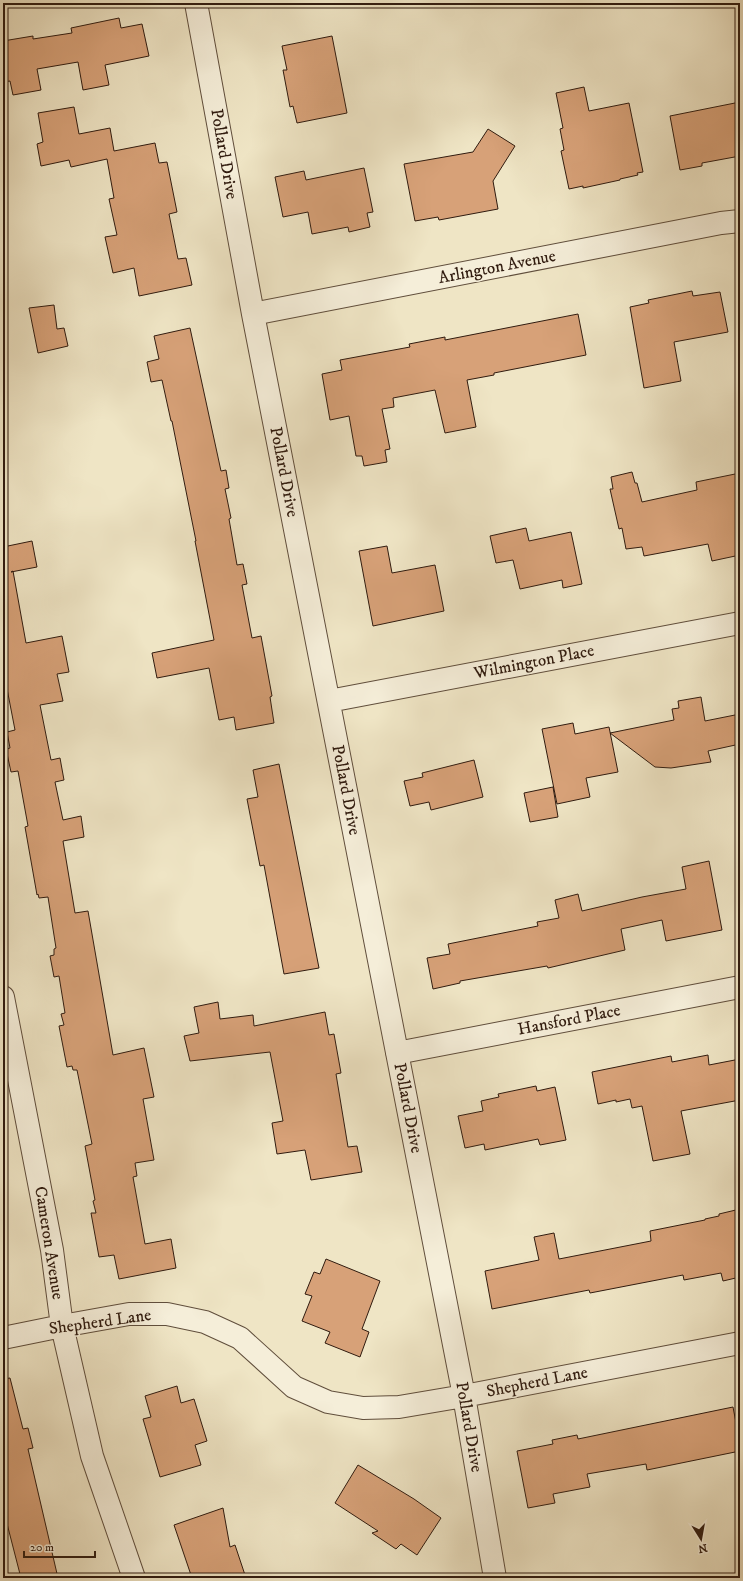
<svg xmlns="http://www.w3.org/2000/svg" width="743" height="1581" font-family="'IM FELL DW Pica',serif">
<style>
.building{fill:#d7a178;stroke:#301b0f}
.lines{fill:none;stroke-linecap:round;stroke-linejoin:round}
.street-casing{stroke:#604e3c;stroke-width:24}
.street{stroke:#f5eed9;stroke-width:22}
.labels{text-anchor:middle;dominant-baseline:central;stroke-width:3;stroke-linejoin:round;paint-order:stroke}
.street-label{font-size:17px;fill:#301b0f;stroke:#f5eed9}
</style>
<rect width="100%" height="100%" fill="#efe5c5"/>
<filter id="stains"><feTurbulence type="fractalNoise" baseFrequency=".005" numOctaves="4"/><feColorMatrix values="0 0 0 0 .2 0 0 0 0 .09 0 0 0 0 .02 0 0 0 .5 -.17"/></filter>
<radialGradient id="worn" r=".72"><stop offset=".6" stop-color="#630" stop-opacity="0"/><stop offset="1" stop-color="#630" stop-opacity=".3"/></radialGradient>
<!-- building -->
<path class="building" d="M 119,18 L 121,28 L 142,24 L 149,56 L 105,65 L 109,85 L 83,90 L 78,62 L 37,69 L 41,90 L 13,95 L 10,81 L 3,82 L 3,41 L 33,36 L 33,39 L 72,33 L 71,28 Z
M 332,36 L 347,113 L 297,123 L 293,106 L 290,107 L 283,70 L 287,70 L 282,46 Z
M 584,87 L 589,111 L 629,103 L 643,172 L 637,173 L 638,175 L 620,179 L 620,180 L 583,188 L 583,186 L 569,189 L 561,151 L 564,150 L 560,129 L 563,128 L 556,93 Z
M 740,102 L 740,156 L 702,163 L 702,166 L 680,170 L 670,116 Z
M 74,107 L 79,134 L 110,128 L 114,151 L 155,143 L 159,163 L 167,162 L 177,212 L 169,214 L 178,259 L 186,258 L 192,285 L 139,296 L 134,268 L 113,273 L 105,237 L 117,235 L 109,199 L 114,198 L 107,159 L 71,167 L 69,160 L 41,166 L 37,144 L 43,142 L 38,113 Z
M 488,129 L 515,146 L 493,181 L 498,209 L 439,220 L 438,217 L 415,221 L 404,164 L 473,152 Z
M 364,168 L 373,212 L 367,213 L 370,227 L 349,232 L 348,227 L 312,234 L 308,212 L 283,217 L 275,177 L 304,171 L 306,180 Z
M 692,291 L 693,296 L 720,292 L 728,332 L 674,342 L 681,381 L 644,388 L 630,307 L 649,303 L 648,300 Z
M 54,305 L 57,329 L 64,328 L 68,346 L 38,353 L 29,308 Z
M 578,314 L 586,355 L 494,373 L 494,375 L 467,380 L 476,427 L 445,433 L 435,390 L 393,398 L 394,407 L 382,409 L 390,449 L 385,450 L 387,462 L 364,466 L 362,456 L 356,456 L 349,416 L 330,420 L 322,374 L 342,370 L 340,360 L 410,347 L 409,344 L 445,337 L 445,340 Z
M 190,328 L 221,471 L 226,470 L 229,488 L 225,489 L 231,518 L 229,519 L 237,565 L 243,564 L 247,584 L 242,585 L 252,638 L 261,636 L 272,696 L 270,697 L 274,723 L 236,730 L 234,717 L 219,720 L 209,668 L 157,678 L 152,653 L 214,640 L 195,541 L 196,541 L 172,421 L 171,421 L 162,380 L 151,382 L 147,362 L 159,359 L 154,336 Z
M 632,472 L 635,483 L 637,483 L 642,502 L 697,490 L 696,482 L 740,473 L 740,555 L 712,561 L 708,544 L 644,556 L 642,547 L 626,549 L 622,528 L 619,529 L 610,489 L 613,489 L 611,477 Z
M 526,528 L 529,541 L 571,532 L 582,584 L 563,588 L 562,580 L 520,589 L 513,560 L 496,563 L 490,536 Z
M 32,541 L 37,567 L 11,572 L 13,571 L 26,643 L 62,636 L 69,672 L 57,674 L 63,701 L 40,705 L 51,760 L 60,758 L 64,780 L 55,782 L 63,820 L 81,816 L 84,837 L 63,841 L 75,913 L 88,911 L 113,1055 L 144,1048 L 154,1097 L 143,1099 L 154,1160 L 135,1163 L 137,1176 L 133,1177 L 145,1244 L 171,1239 L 176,1268 L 119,1279 L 114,1255 L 99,1257 L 91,1213 L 96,1213 L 93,1201 L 95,1200 L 85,1146 L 92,1144 L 77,1070 L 73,1070 L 72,1066 L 67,1067 L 59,1026 L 64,1025 L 61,1014 L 65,1013 L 59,976 L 54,977 L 50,956 L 54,955 L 54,949 L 56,948 L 48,897 L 39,898 L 38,894 L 37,895 L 25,827 L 28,826 L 18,771 L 11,772 L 6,749 L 10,748 L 7,732 L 15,730 L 3,668 L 3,547 Z
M 387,546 L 392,573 L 435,565 L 444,611 L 373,626 L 359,551 Z
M 701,697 L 705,721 L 740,714 L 740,744 L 708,751 L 711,762 L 671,768 L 655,767 L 610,733 L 674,720 L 672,709 L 679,708 L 678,701 Z
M 573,723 L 575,734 L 609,727 L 618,772 L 586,778 L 590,797 L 557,804 L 542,729 Z
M 474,760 L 483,797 L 431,810 L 429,802 L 410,806 L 404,781 L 423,777 L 422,773 Z
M 279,764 L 319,968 L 284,974 L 264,865 L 260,866 L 247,799 L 258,797 L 253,770 Z
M 553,787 L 558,817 L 530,822 L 524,793 Z
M 709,861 L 722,930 L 666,941 L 662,920 L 621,929 L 625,950 L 548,968 L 547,966 L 460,981 L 460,983 L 433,989 L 427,958 L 450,954 L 448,944 L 538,926 L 537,922 L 559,918 L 555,900 L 578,894 L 582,911 L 642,897 L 686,889 L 682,867 Z
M 218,1002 L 220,1019 L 253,1015 L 254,1026 L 325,1012 L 329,1035 L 334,1034 L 341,1073 L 336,1074 L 348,1147 L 357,1146 L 362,1172 L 311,1180 L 305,1150 L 277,1154 L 272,1123 L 283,1121 L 270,1052 L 190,1061 L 184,1036 L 199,1033 L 194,1007 Z
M 708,1055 L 709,1065 L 740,1059 L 740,1100 L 681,1111 L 690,1154 L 653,1161 L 642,1106 L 632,1108 L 630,1099 L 616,1102 L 616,1100 L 598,1104 L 592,1072 L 671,1056 L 672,1062 Z
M 536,1086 L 537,1091 L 555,1087 L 566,1140 L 540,1145 L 538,1139 L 485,1150 L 484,1144 L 465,1148 L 458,1116 L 483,1111 L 481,1101 L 499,1097 L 498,1094 Z
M 740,1209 L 740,1277 L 723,1281 L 721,1273 L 684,1280 L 683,1275 L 590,1293 L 589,1290 L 492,1309 L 485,1271 L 539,1260 L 534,1237 L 554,1233 L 559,1259 L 651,1241 L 650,1231 L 705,1220 L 705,1219 L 719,1216 L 719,1214 Z
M 326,1259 L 380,1281 L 362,1329 L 369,1332 L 360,1357 L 325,1343 L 330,1332 L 302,1321 L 312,1296 L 305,1294 L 314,1272 L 320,1274 Z
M 10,1378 L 23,1429 L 28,1428 L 33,1448 L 28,1449 L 58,1578 L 21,1578 L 3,1508 L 3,1379 Z
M 177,1386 L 181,1403 L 194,1399 L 207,1441 L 195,1445 L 201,1465 L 160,1477 L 143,1419 L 151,1417 L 145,1396 Z
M 733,1407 L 740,1444 L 740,1451 L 647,1470 L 646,1464 L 587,1474 L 590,1487 L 553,1494 L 555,1503 L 528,1508 L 517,1451 L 553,1444 L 552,1440 L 577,1435 L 578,1439 Z
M 358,1465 L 414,1499 L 441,1518 L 417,1555 L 401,1544 L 396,1549 L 372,1533 L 378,1531 L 335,1503 Z
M 223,1508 L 230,1547 L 235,1545 L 246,1578 L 192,1578 L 174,1525 Z"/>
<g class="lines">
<!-- street casing -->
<g class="street-casing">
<path id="street" d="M 196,3 L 253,314 L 464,1396 L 495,1578
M 253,314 L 721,223 L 740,221
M 329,701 L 740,623
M 3,997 L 52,1250 L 62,1326 L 92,1456 L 134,1578
M 397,1053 L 740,987
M 3,1338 L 62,1326 L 129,1314 L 167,1314 L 205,1322 L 240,1338 L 294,1387 L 328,1402 L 363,1408 L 399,1407 L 464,1396 L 740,1343"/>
</g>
<!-- street -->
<use href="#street" class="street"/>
</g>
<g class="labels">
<!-- street labels -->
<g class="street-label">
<text transform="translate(224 154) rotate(80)">Pollard Drive</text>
<text transform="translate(497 267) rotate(-11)">Arlington Avenue</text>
<text transform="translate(284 472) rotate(79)">Pollard Drive</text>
<text transform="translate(534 662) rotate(-11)">Wilmington Place</text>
<text transform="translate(346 790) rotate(79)">Pollard Drive</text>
<text transform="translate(569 1020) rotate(-11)">Hansford Place</text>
<text transform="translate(408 1108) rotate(79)">Pollard Drive</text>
<text transform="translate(49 1243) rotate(81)">Cameron Avenue</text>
<text transform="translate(100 1322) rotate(-8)">Shepherd Lane</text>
<text transform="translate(537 1382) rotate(-11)">Shepherd Lane</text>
<text transform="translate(469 1427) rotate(80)">Pollard Drive</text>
</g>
</g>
<!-- margin -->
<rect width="743" height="1581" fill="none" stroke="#efe5c5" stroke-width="16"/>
<rect x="4" y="4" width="735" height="1573" fill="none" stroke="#301b0f" stroke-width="2"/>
<rect x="8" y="8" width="727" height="1565" fill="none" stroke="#301b0f"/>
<!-- north arrow -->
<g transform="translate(701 1539) rotate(169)" stroke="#f5eed9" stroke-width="3" paint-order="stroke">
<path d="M0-3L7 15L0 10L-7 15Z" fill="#301b0f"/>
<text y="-6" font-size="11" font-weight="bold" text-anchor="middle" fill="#301b0f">N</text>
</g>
<!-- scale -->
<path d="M24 1551v6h71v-6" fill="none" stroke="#301b0f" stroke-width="2"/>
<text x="30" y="1551" font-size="12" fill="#301b0f" stroke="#f5eed9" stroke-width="3" paint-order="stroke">20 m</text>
<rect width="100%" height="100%" filter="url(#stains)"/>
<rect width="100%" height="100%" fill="url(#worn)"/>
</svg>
